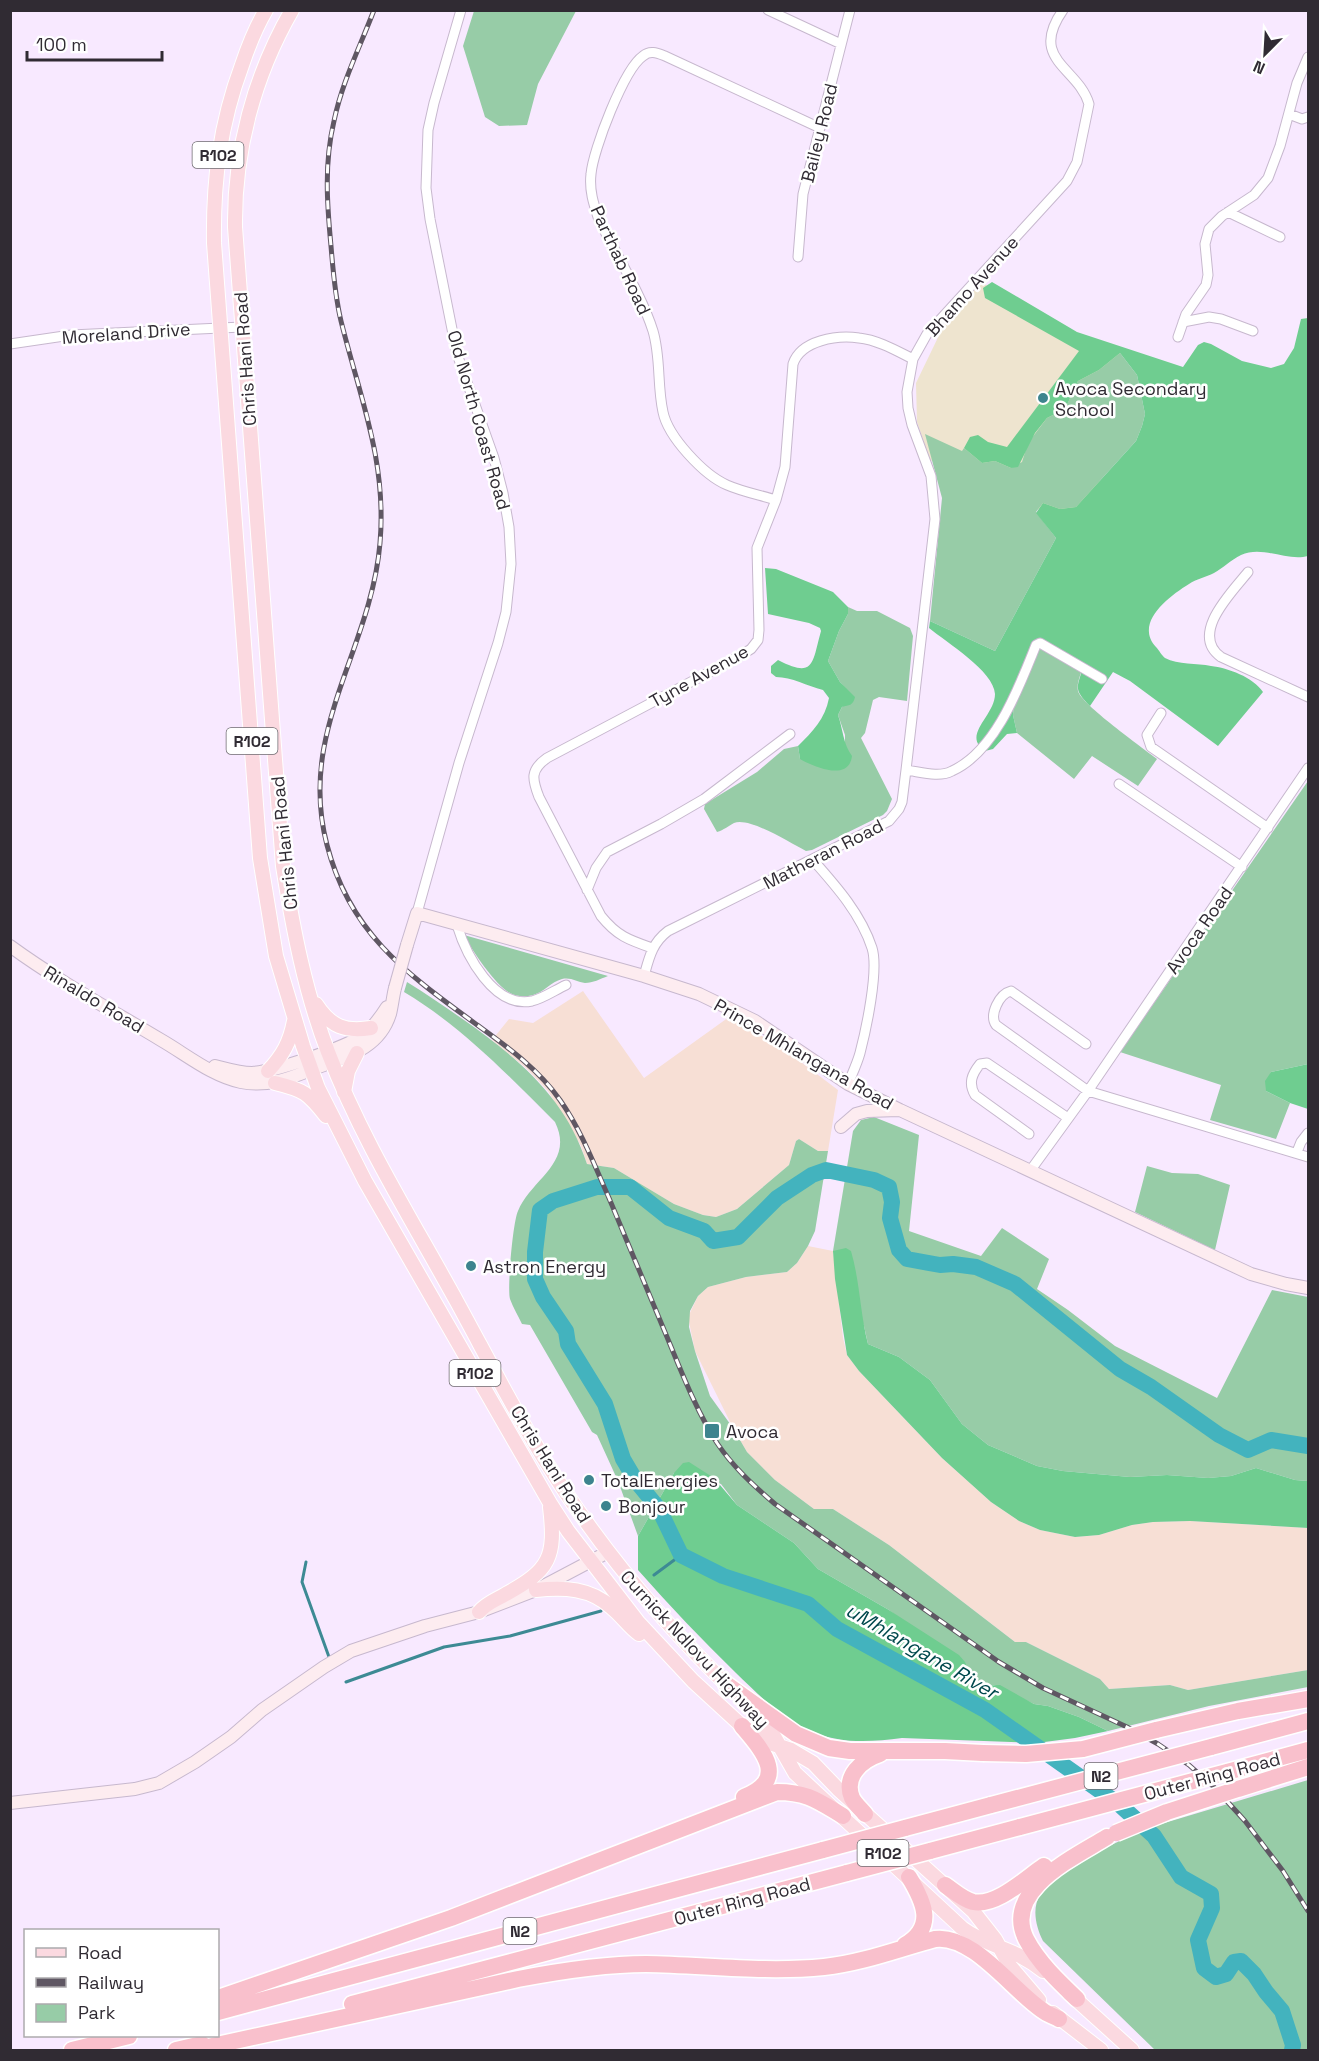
<svg xmlns="http://www.w3.org/2000/svg" width="1319" height="2061" font-family="'Space Grotesk',sans-serif">
<style>
.industrial{fill:#f7dfd5}
.education{fill:#eee4cf}
.green{fill:#97cca7}
.forest{fill:#6fcd90}
.lines{fill:none;stroke-linecap:round;stroke-linejoin:round}
.stream{stroke:#3d8a94;stroke-width:3}
.river{stroke:#43b3be;stroke-width:16}
.street-casing{stroke:#c7b8ce;stroke-width:11}
.secondary-casing{stroke:#c7b8ce;stroke-width:14}
.primary-casing{stroke:#fff;stroke-width:16}
.highway-casing{stroke:#fff;stroke-width:19}
.street{stroke:#fff;stroke-width:9}
.secondary{stroke:#fdecf0;stroke-width:12}
.primary{stroke:#fbd9e0;stroke-width:14}
.highway{stroke:#f9c0cc;stroke-width:16}
.rail-casing{stroke:#5f5763;stroke-width:5}
.rail{stroke:#fff;stroke-width:3;stroke-dasharray:9;stroke-linecap:butt}
.secondary-bridge-casing{stroke:#c7b8ce;stroke-width:14;stroke-linecap:butt}
.highway-bridge-casing{stroke:#fff;stroke-width:19;stroke-linecap:butt}
.secondary-bridge{stroke:#fdecf0;stroke-width:12}
.highway-bridge{stroke:#f9c0cc;stroke-width:16}
.poi-dot{fill:#3d848e;stroke:#fff;stroke-width:2}
.labels{text-anchor:middle;dominant-baseline:central;stroke-width:5;stroke-linejoin:round;paint-order:stroke}
.shield{fill:#fff;stroke:#6e6b70;stroke-width:1.5}
.shield-label{font-size:16px;font-weight:bold;fill:#302b33}
.street-label{font-size:18px;fill:#302b33;stroke:#fff}
.poi-label{font-size:18px;fill:#302b33;stroke:#fff;text-anchor:start}
.water-label{font-size:20px;font-style:italic;fill:#00484d;stroke:#fff}
</style>
<rect width="100%" height="100%" fill="#f8e9ff"/>
<!-- industrial -->
<path class="industrial" d="M 583,991 L 644,1078 L 729,1017 L 781,1047 L 838,1090 L 828,1151 L 818,1151 L 799,1139 L 796,1141 L 789,1165 L 737,1209 L 716,1217 L 703,1215 L 674,1204 L 614,1168 L 587,1164 L 581,1146 L 548,1091 L 526,1068 L 492,1040 L 509,1019 L 533,1023 Z
M 808,1246 L 833,1251 L 843,1338 L 847,1355 L 859,1371 L 942,1458 L 991,1502 L 1019,1521 L 1040,1530 L 1075,1537 L 1099,1535 L 1132,1525 L 1153,1522 L 1190,1521 L 1308,1528 L 1308,1670 L 1188,1690 L 1170,1685 L 1109,1689 L 1100,1679 L 1026,1642 L 1015,1642 L 889,1545 L 833,1509 L 814,1509 L 775,1480 L 747,1452 L 733,1428 L 695,1351 L 688,1317 L 698,1296 L 708,1287 L 746,1277 L 787,1272 L 797,1263 Z"/>
<!-- education -->
<path class="education" d="M 981,282 L 1078,337 L 1121,349 L 1091,533 L 930,460 L 917,422 L 916,383 L 944,325 Z"/>
<!-- green -->
<path class="green" d="M 474,11 L 576,11 L 538,84 L 527,125 L 499,126 L 485,117 L 463,46 Z
M 1120,353 L 1137,375 L 1145,414 L 1142,426 L 1136,441 L 1076,507 L 1060,509 L 1043,503 L 1036,512 L 1056,538 L 995,651 L 930,621 L 942,498 L 925,434 L 962,451 L 964,448 L 982,463 L 995,461 L 1011,468 L 1022,462 L 1028,443 L 1047,418 L 1065,409 L 1078,381 L 1099,370 Z
M 848,607 L 857,611 L 877,611 L 910,628 L 913,636 L 907,701 L 879,697 L 873,700 L 865,733 L 861,738 L 892,799 L 887,811 L 883,815 L 812,850 L 806,851 C 790,843 750,817 734,823 C 728,826 724,830 717,832 L 704,809 L 705,804 L 757,772 L 784,749 L 798,746 L 800,759 L 845,746 L 845,735 L 838,715 L 842,707 L 854,698 L 840,682 L 828,661 L 839,631 L 848,614 Z
M 1044,640 L 1084,663 C 1082,672 1076,683 1078,691 C 1081,704 1143,748 1157,759 L 1138,786 L 1092,756 L 1074,779 L 1017,733 L 1013,715 L 1015,685 Z
M 1308,781 L 1308,1064 L 1271,1072 L 1266,1091 L 1290,1103 L 1276,1139 L 1210,1120 L 1221,1085 L 1120,1052 Z
M 464,935 L 608,976 C 600,979 593,983 585,983 C 577,982 571,977 562,979 C 551,982 544,992 533,995 C 526,997 517,997 510,993 C 496,986 471,949 464,935 Z
M 407,982 C 427,994 445,1007 464,1020 C 519,1059 566,1098 587,1164 L 614,1168 L 674,1204 L 703,1215 L 716,1217 L 737,1209 L 789,1165 L 796,1141 L 799,1139 L 818,1151 L 828,1151 L 815,1231 L 808,1246 L 797,1263 L 787,1272 L 746,1277 L 708,1287 L 698,1296 L 690,1311 L 689,1327 L 695,1351 L 710,1396 L 733,1428 L 747,1452 L 775,1480 L 814,1509 L 833,1509 L 889,1545 L 1015,1642 L 1026,1642 L 1100,1679 L 1109,1689 L 1170,1685 L 1188,1690 L 1308,1670 L 1308,1687 L 1209,1706 L 1108,1731 L 1079,1717 L 1048,1706 L 1034,1704 L 994,1685 L 975,1686 L 970,1671 L 889,1610 L 818,1569 L 794,1543 L 737,1505 L 721,1484 L 674,1473 L 638,1536 L 618,1481 L 597,1435 L 592,1432 L 530,1325 L 522,1324 C 518,1316 513,1307 510,1299 C 507,1289 513,1221 518,1211 C 531,1179 575,1163 555,1122 C 508,1075 461,1026 404,992 Z
M 874,1117 L 919,1135 L 909,1231 L 981,1256 L 1002,1228 L 1049,1259 L 1037,1289 L 1068,1310 L 1115,1346 L 1217,1398 L 1272,1290 L 1308,1297 L 1308,1481 L 1295,1480 L 1256,1468 L 1231,1476 L 1208,1478 L 1167,1475 L 1130,1477 L 1063,1471 L 1037,1466 L 988,1445 L 962,1424 L 930,1380 L 899,1357 L 868,1344 L 864,1326 L 833,1251 L 853,1131 L 861,1120 Z
M 1147,1166 L 1172,1173 L 1198,1174 L 1230,1185 L 1215,1250 L 1135,1212 Z
M 1308,1780 L 1308,2050 L 1155,2050 L 1043,1941 C 1036,1927 1031,1908 1041,1893 C 1045,1886 1052,1882 1058,1877 C 1086,1856 1118,1841 1151,1827 Z"/>
<!-- forest -->
<path class="forest" d="M 992,282 L 1077,332 L 1183,367 L 1198,345 L 1204,342 L 1211,344 L 1242,361 L 1271,368 L 1284,364 L 1294,348 L 1301,319 L 1308,318 L 1308,556 C 1287,562 1263,545 1241,555 C 1231,560 1223,568 1214,573 C 1206,577 1196,579 1189,584 C 1168,597 1134,623 1156,647 C 1159,650 1162,656 1165,658 C 1178,665 1197,663 1211,666 C 1228,668 1253,677 1263,692 L 1218,746 L 1130,681 L 1113,672 L 1090,706 C 1070,686 1080,687 1083,663 L 1044,640 L 1015,685 L 1013,715 L 1017,733 L 1007,734 L 993,749 L 985,751 C 961,735 995,716 995,694 C 994,671 946,642 929,628 L 930,621 L 995,651 L 1056,538 L 1036,513 L 1043,503 L 1060,509 L 1076,507 L 1136,441 L 1142,426 L 1145,414 L 1137,375 L 1120,353 L 1099,370 L 1078,381 L 1065,409 L 1047,418 L 1035,433 L 1018,467 L 1011,468 L 995,461 L 982,463 L 964,448 L 970,437 L 978,435 L 988,442 L 1007,447 L 1079,351 L 985,298 L 983,288 Z
M 765,568 L 776,569 L 833,592 L 848,607 L 848,614 L 839,631 L 828,661 L 840,682 L 855,697 C 853,706 849,705 842,707 L 838,715 C 843,729 843,744 852,756 C 849,782 814,767 800,759 L 798,746 C 813,731 825,719 829,698 L 823,690 C 807,686 792,677 776,677 L 771,673 L 771,666 L 778,660 C 815,679 812,663 821,631 L 820,628 L 809,623 L 768,614 Z
M 1308,1064 L 1308,1109 L 1290,1103 L 1266,1091 L 1265,1081 L 1271,1072 Z
M 846,1248 L 851,1251 C 860,1282 860,1313 868,1344 L 899,1357 L 930,1380 L 962,1424 L 988,1445 L 1037,1466 L 1063,1471 L 1130,1477 L 1167,1475 L 1208,1478 L 1231,1476 L 1256,1468 L 1295,1480 L 1308,1481 L 1308,1528 L 1190,1521 L 1153,1522 L 1132,1525 L 1099,1535 L 1075,1537 L 1040,1530 L 1019,1521 L 991,1502 L 942,1458 L 859,1371 L 847,1355 L 835,1279 L 833,1251 Z
M 689,1462 L 714,1478 L 737,1505 L 794,1543 L 818,1569 L 889,1610 L 959,1655 L 965,1662 L 975,1686 L 1000,1685 L 1034,1704 L 1048,1706 L 1079,1717 L 1108,1731 L 1075,1738 L 1037,1743 L 902,1738 C 871,1742 842,1744 812,1732 C 782,1719 759,1695 736,1673 C 702,1640 670,1606 638,1570 L 638,1536 L 674,1473 L 683,1463 Z"/>
<g class="lines">
<!-- stream -->
<path class="stream" d="M 306,1562 L 302,1582 L 329,1657
M 654,1575 L 681,1555
M 346,1682 L 444,1647 L 510,1636 L 601,1611"/>
<!-- river -->
<path class="river" d="M 1292,2050 L 1293,2045 L 1282,2011 L 1266,1992 L 1254,1974 L 1241,1961 L 1234,1962 L 1226,1974 L 1216,1977 L 1204,1968 L 1198,1940 L 1212,1908 L 1211,1894 L 1181,1877 L 1154,1836 L 1120,1805 L 985,1710 L 837,1629 L 808,1604 L 723,1576 L 681,1555 L 659,1509 L 636,1481 L 623,1459 L 605,1404 L 568,1344 L 566,1331 L 543,1297 L 535,1279 L 535,1252 L 540,1210 L 553,1201 L 597,1187 L 630,1187 L 669,1218 L 704,1231 L 713,1241 L 738,1237 L 777,1198 L 812,1175 L 826,1170 L 874,1180 L 889,1187 L 892,1202 L 890,1218 L 899,1250 L 907,1259 L 940,1265 L 953,1264 L 976,1267 L 1015,1284 L 1120,1369 L 1151,1387 L 1219,1435 L 1248,1450 L 1271,1440 L 1308,1446"/>
<!-- street casing -->
<g class="street-casing">
<path id="street" d="M 768,10 L 841,44
M 1289,114 L 1302,119 L 1308,117
M 1228,212 L 1280,237
M 798,257 L 803,194 L 850,10
M 1183,322 L 1209,317 L 1221,319 L 1253,331
M 1178,337 L 1186,314 L 1206,285 L 1208,275 L 1205,244 L 1209,229 L 1222,216 L 1254,195 L 1268,178 L 1280,146 L 1297,83 L 1308,57
M 10,344 L 71,335 L 242,327
M 776,500 C 760,495 743,492 727,485 C 704,475 668,437 663,412 C 657,385 661,358 653,331 C 642,296 616,254 599,220 C 594,205 589,191 591,174 C 593,150 624,69 643,56 C 650,50 657,53 665,56 L 820,128
M 1248,572 C 1232,592 1189,634 1221,657 L 1308,697
M 1161,713 L 1147,735 L 1151,747 L 1268,828
M 906,770 C 921,772 939,778 952,771 C 996,751 1019,687 1036,645 L 1040,643 L 1102,679
M 1119,784 L 1242,867
M 813,860 C 836,886 861,914 872,948 C 879,970 866,1030 860,1053 C 857,1064 852,1074 848,1084
M 587,890 L 596,868 L 607,852 L 661,824 L 704,799 L 790,734
M 417,913 L 459,763 L 498,643 L 506,612 L 511,564 L 509,527 L 503,493 L 494,458 L 457,354 L 430,219 L 426,188 L 428,130 L 434,103 L 461,10
M 457,925 C 466,955 494,1009 532,1001 C 544,998 555,990 566,985
M 652,948 C 629,940 617,936 601,916 L 539,797 C 532,779 530,770 547,758 L 738,657 L 751,649 L 758,640 L 759,630 L 757,548 L 776,500 L 785,467 L 793,364 C 801,340 837,335 859,338 C 878,340 897,351 913,359
M 644,976 C 649,958 652,943 668,931 L 889,821 L 899,809 L 902,802 L 906,770 L 935,519 L 931,476 L 912,425 L 908,408 L 907,392 L 913,359 L 927,334 L 1067,181 L 1077,162 L 1089,104 C 1078,67 1028,60 1063,10
M 1086,1044 L 1011,991 C 999,994 989,1015 996,1025 L 1088,1091 L 1308,1157
M 1029,1134 L 975,1095 C 968,1083 972,1074 980,1064 L 987,1063 L 1068,1118
M 1297,1152 L 1301,1142 L 1308,1133
M 1030,1171 L 1088,1091 L 1308,768"/>
</g>
<!-- secondary casing -->
<g class="secondary-casing">
<path id="secondary" d="M 407,945 L 417,913 L 644,976 L 699,994 L 755,1021 L 848,1084 L 900,1110 L 1251,1274 L 1286,1284 L 1308,1288
M 10,946 C 58,981 111,1010 161,1040 C 187,1055 212,1076 241,1082 C 273,1088 296,1075 324,1065 C 352,1055 380,1046 390,1014 C 392,1006 393,996 395,988
M 215,1066 C 227,1069 239,1073 252,1073 C 273,1072 345,1048 363,1035 C 373,1028 380,1018 387,1007
M 841,1127 L 856,1114 L 867,1111 L 899,1110
M 10,1803 L 135,1789 L 159,1783 L 195,1762 L 231,1737 L 262,1710 L 324,1667 L 351,1651 L 425,1626 L 479,1612 L 536,1590 L 608,1552"/>
</g>
<!-- primary casing -->
<g class="primary-casing">
<path id="primary" d="M 266,10 C 256,27 248,47 242,65 C 220,124 213,181 214,243 L 260,858 L 276,956 L 303,1046 L 318,1088 L 365,1181 L 550,1503 L 568,1531 L 638,1622 L 693,1681 L 742,1726 L 767,1742 L 791,1750 L 813,1763 L 838,1789 L 973,1911 L 995,1939 L 1010,1966 L 1039,2000
M 292,10 C 254,76 234,151 235,227 L 283,866 C 293,929 305,992 328,1052 C 361,1139 412,1220 457,1302 C 492,1366 525,1432 566,1493 C 614,1564 670,1630 732,1690
M 316,1004 C 331,1027 345,1032 371,1028
M 268,1071 C 283,1055 290,1042 294,1021
M 275,1083 C 304,1090 308,1093 326,1116
M 344,1092 L 348,1071 L 357,1053
M 536,1590 C 564,1587 591,1588 612,1608 C 622,1616 629,1627 639,1634
M 479,1612 C 486,1603 496,1600 506,1594 C 550,1570 556,1557 550,1507
M 752,1709 L 771,1731 L 795,1773 L 962,1928 C 989,1948 1016,1948 1043,1971
M 1069,1993 L 1132,2050
M 1053,2013 L 1101,2050"/>
</g>
<!-- highway casing -->
<g class="highway-casing">
<path id="highway" d="M 726,1684 L 796,1734 L 829,1748 L 850,1751 L 945,1751 L 983,1753
M 742,1726 C 763,1751 789,1779 744,1797
M 1156,1730 L 1238,1711 L 1308,1699
M 1211,1747 L 1308,1721
M 1227,1772 L 1308,1750
M 1238,1789 L 1308,1767
M 865,1814 C 861,1809 855,1804 852,1798 C 843,1776 862,1760 880,1754
M 905,1828 L 991,1805
M 930,1851 L 1020,1827
M 945,1885 C 954,1891 962,1899 973,1902 C 996,1907 1026,1878 1044,1866
M 905,1945 C 936,1927 924,1902 909,1877
M 218,1998 L 451,1918 L 777,1792 C 807,1792 818,1801 843,1816
M 1077,1999 C 1058,1981 1038,1962 1026,1939 C 1002,1890 1075,1857 1107,1837
M 352,2004 L 847,1873
M 218,2012 L 823,1850
M 72,2050 L 129,2036
M 176,2050 L 202,2044
M 194,2050 L 518,1979 C 560,1971 603,1964 646,1964 C 705,1965 765,1973 824,1967 C 862,1963 898,1949 935,1939 C 973,1934 1012,1990 1042,2010 C 1047,2014 1053,2016 1059,2019"/>
</g>
<!-- street -->
<use href="#street" class="street"/>
<!-- secondary -->
<use href="#secondary" class="secondary"/>
<!-- primary -->
<use href="#primary" class="primary"/>
<!-- highway -->
<use href="#highway" class="highway"/>
<!-- rail casing -->
<g class="rail-casing">
<path id="rail" d="M 374,10 C 360,47 342,82 334,121 C 324,163 327,204 331,246 C 333,271 335,296 341,321 C 360,398 387,461 380,543 C 371,651 297,731 327,845 C 350,935 409,975 480,1027 C 509,1048 539,1070 560,1100 C 581,1130 594,1164 609,1198 C 628,1244 648,1291 667,1337 C 682,1373 696,1410 717,1443 C 733,1467 754,1486 775,1504 L 999,1662 L 1043,1688 L 1127,1727 L 1158,1744 L 1189,1765 L 1215,1788 L 1245,1821 L 1283,1871 L 1308,1911"/>
</g>
<!-- rail -->
<use href="#rail" class="rail"/>
<!-- secondary-bridge casing -->
<g class="secondary-bridge-casing">
<path id="secondary-bridge" d="M 395,988 L 407,945"/>
</g>
<!-- highway-bridge casing -->
<g class="highway-bridge-casing">
<path id="highway-bridge" d="M 983,1753 L 1026,1754 L 1083,1749 L 1156,1730
M 991,1805 L 1211,1747
M 1020,1827 L 1227,1772
M 1116,1833 L 1167,1812 L 1238,1789
M 823,1850 L 905,1828
M 847,1873 L 930,1851"/>
</g>
<!-- secondary-bridge -->
<use href="#secondary-bridge" class="secondary-bridge"/>
<!-- highway-bridge -->
<use href="#highway-bridge" class="highway-bridge"/>
</g>
<!-- markers -->
<g class="poi-dot">
<circle cx="1043" cy="398" r="6"/>
<circle cx="471" cy="1266" r="6"/>
<rect x="704" y="1423" width="16" height="16" rx="3"/>
<circle cx="589" cy="1480" r="6"/>
<circle cx="606" cy="1506" r="6"/>
</g>
<g class="labels">
<!-- shield labels -->
<g class="shield">
<rect x="192.5" y="142" width="51" height="26" rx="4.5"/>
<rect x="226.5" y="728" width="51" height="26" rx="4.5"/>
<rect x="449.5" y="1360" width="51" height="26" rx="4.5"/>
<rect x="1084.5" y="1763" width="33" height="26" rx="4.5"/>
<rect x="857.5" y="1840" width="51" height="26" rx="4.5"/>
<rect x="503.5" y="1918" width="33" height="26" rx="4.5"/>
</g>
<g class="shield-label">
<text x="218" y="155">R102</text>
<text x="252" y="741">R102</text>
<text x="475" y="1373">R102</text>
<text x="1101" y="1776">N2</text>
<text x="883" y="1853">R102</text>
<text x="520" y="1931">N2</text>
</g>
<!-- street labels -->
<g class="street-label">
<text transform="translate(819 133) rotate(-76)">Bailey Road</text>
<text transform="translate(621 260) rotate(65)">Parthab Road</text>
<text transform="translate(972 286) rotate(-48)">Bhamo Avenue</text>
<text transform="translate(126 333) rotate(-4)">Moreland Drive</text>
<text transform="translate(245 359) rotate(-94)">Chris Hani Road</text>
<text transform="translate(479 420) rotate(74)">Old North Coast Road</text>
<text transform="translate(699 676) rotate(-29)">Tyne Avenue</text>
<text transform="translate(284 843) rotate(-96)">Chris Hani Road</text>
<text transform="translate(823 854) rotate(-27)">Matheran Road</text>
<text transform="translate(1199 930) rotate(-55)">Avoca Road</text>
<text transform="translate(94 999) rotate(31)">Rinaldo Road</text>
<text transform="translate(804 1054) rotate(30)">Prince Mhlangana Road</text>
<text transform="translate(551 1464) rotate(58)">Chris Hani Road</text>
<text transform="translate(695 1649) rotate(47)">Curnick Ndlovu Highway</text>
<text transform="translate(1212 1776) rotate(-15)">Outer Ring Road</text>
<text transform="translate(742 1901) rotate(-15)">Outer Ring Road</text>
</g>
<!-- poi labels -->
<g class="poi-label">
<text x="1055" y="388">Avoca Secondary<tspan x="1055" dy="21">School</tspan></text>
<text x="483" y="1266">Astron Energy</text>
<text x="726" y="1431">Avoca</text>
<text x="601" y="1480">TotalEnergies</text>
<text x="618" y="1506">Bonjour</text>
</g>
<!-- water labels -->
<g class="water-label">
<text transform="translate(922 1651) rotate(30)">uMhlangane River</text>
</g>
</g>
<!-- border -->
<rect width="1319" height="2061" fill="none" stroke="#302b33" stroke-width="24"/>
<!-- legend -->
<rect x="24" y="1929" width="195" height="108" fill="#ffffff" stroke="#acaaad" stroke-width="1.5"/>
<rect x="36" y="1948" width="30" height="9" fill="#fbd9e0" stroke="#acaaad" stroke-width="1.5"/>
<text x="78" y="1959" font-size="18" fill="#302b33">Road</text>
<rect x="36" y="1978" width="30" height="9" fill="#5f5763" stroke="#acaaad" stroke-width="1.5"/>
<text x="78" y="1989" font-size="18" fill="#302b33">Railway</text>
<rect x="36" y="2004" width="30" height="18" fill="#97cca7" stroke="#acaaad" stroke-width="1.5"/>
<text x="78" y="2019" font-size="18" fill="#302b33">Park</text>
<!-- north arrow -->
<g transform="translate(1265 54) rotate(204)" stroke="#ffffff" stroke-width="4.5" paint-order="stroke">
<path d="M0-4.5L10 22L0 15L-10 22Z" fill="#302b33"/>
<text y="-9" font-size="16" font-weight="bold" text-anchor="middle" fill="#302b33">N</text>
</g>
<!-- scale -->
<path d="M27 51v9h135v-9" fill="none" stroke="#302b33" stroke-width="3"/>
<text x="36" y="51" font-size="18" fill="#302b33" stroke="#ffffff" stroke-width="4.5" paint-order="stroke">100 m</text>
</svg>
